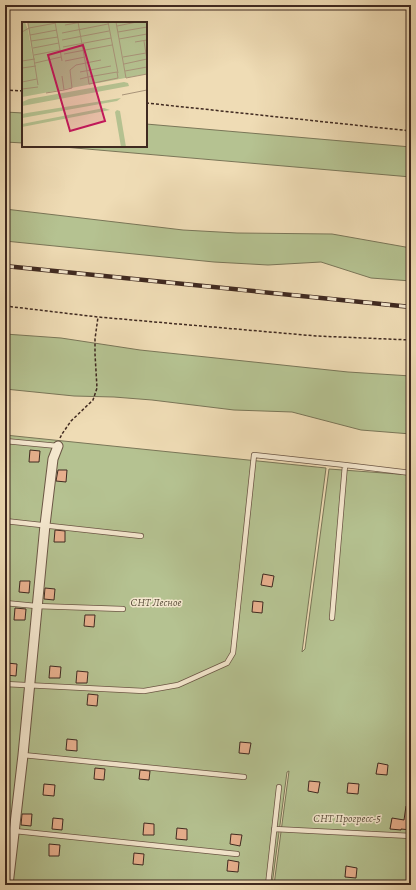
<svg xmlns="http://www.w3.org/2000/svg" width="416" height="890" font-family="Alegreya,serif">
<style>
.green{fill:#b5c291;stroke:#7a7658}
.building{fill:#e8b08e;stroke:#3f2920}
.lines{fill:none;stroke-linecap:round;stroke-linejoin:round}
.lane-casing{stroke:#6b5645;stroke-width:6}
.street-casing{stroke:#6b5645;stroke-width:11}
.path{stroke:#3f2920;stroke-width:1.5;stroke-dasharray:3 2;stroke-linecap:butt}
.lane{stroke:#f5e8cf;stroke-width:4.5}
.street{stroke:#f5e8cf;stroke-width:9}
.rail-casing{stroke:#3f2920;stroke-width:4.5}
.rail{stroke:#f5e8cf;stroke-width:3;stroke-dasharray:9;stroke-linecap:butt}
.labels{text-anchor:middle;dominant-baseline:central;stroke-width:3;stroke-linejoin:round;paint-order:stroke}
.park-label{font-size:11px;font-style:italic;fill:#5c4f3c;stroke:#f5e8cf}
.inset-road{fill:none;stroke:#a99479;stroke-width:1}
.view{fill:#c2185b;fill-opacity:0.15;stroke:#c2185b;stroke-width:2}
.inset-edge{fill:none;stroke:#3f2920;stroke-width:2}
</style>
<rect width="100%" height="100%" fill="#efdcb5"/>
<filter id="stains"><feTurbulence type="fractalNoise" baseFrequency=".005" numOctaves="4"/><feColorMatrix values="0 0 0 0 .2 0 0 0 0 .09 0 0 0 0 .02 0 0 0 .5 -.17"/></filter>
<radialGradient id="worn" r=".72"><stop offset=".6" stop-color="#630" stop-opacity="0"/><stop offset="1" stop-color="#630" stop-opacity=".3"/></radialGradient>
<!-- green -->
<path class="green" d="M 5,112 L 23,113 L 23,143 L 5,142 Z
M 146,124 L 411,147 L 411,177 L 52,146 L 146,146 Z
M 5,209 L 183,230 L 237,233 L 332,234 L 411,248 L 411,281 L 371,278 L 321,262 L 268,265 L 214,262 L 5,241 Z
M 5,334 L 61,338 L 140,350 L 348,372 L 411,376 L 411,434 L 361,430 L 292,412 L 234,410 L 152,400 L 114,397 L 74,396 L 5,389 Z
M 5,435 L 326,468 L 302,652 L 305,649 L 329,469 L 411,475 L 411,885 L 274,885 L 289,771 L 287,772 L 272,885 L 5,885 Z"/>
<!-- building -->
<path class="building" d="M 30,450 L 40,451 L 39,462 L 29,462 Z
M 58,470 L 67,470 L 66,482 L 56,481 Z
M 55,530 L 65,531 L 65,542 L 54,542 Z
M 263,574 L 274,576 L 272,587 L 261,585 Z
M 20,581 L 30,581 L 29,593 L 19,592 Z
M 45,588 L 55,589 L 54,600 L 44,599 Z
M 253,601 L 263,602 L 262,613 L 252,612 Z
M 15,608 L 26,609 L 25,620 L 14,620 Z
M 85,615 L 95,615 L 94,627 L 84,626 Z
M 7,663 L 17,664 L 16,676 L 6,675 Z
M 50,666 L 61,667 L 60,678 L 49,678 Z
M 77,671 L 88,672 L 87,683 L 76,683 Z
M 88,694 L 98,695 L 97,706 L 87,705 Z
M 67,739 L 77,740 L 77,751 L 66,750 Z
M 240,742 L 251,743 L 249,754 L 239,753 Z
M 378,763 L 388,765 L 387,775 L 376,774 Z
M 95,768 L 105,769 L 104,780 L 94,779 Z
M 140,770 L 150,771 L 149,780 L 139,779 Z
M 309,781 L 320,782 L 318,793 L 308,791 Z
M 348,783 L 359,784 L 358,794 L 347,793 Z
M 44,784 L 55,785 L 54,796 L 43,795 Z
M 406,806 L 411,806 L 411,830 L 401,829 L 401,830 L 390,829 L 392,818 L 404,820 Z
M 22,814 L 32,814 L 31,826 L 21,825 Z
M 53,818 L 63,819 L 62,830 L 52,829 Z
M 144,823 L 154,824 L 154,835 L 143,835 Z
M 177,828 L 187,829 L 187,840 L 176,839 Z
M 231,834 L 242,835 L 240,846 L 230,844 Z
M 49,844 L 60,845 L 59,856 L 49,856 Z
M 134,853 L 144,854 L 143,865 L 133,864 Z
M 228,860 L 239,862 L 238,872 L 227,871 Z
M 346,866 L 357,868 L 356,878 L 345,877 Z"/>
<g class="lines">
<!-- lane casing -->
<g class="lane-casing">
<path id="lane" d="M 5,441 L 58,446
M 345,465 L 411,473
M 5,521 L 141,536
M 5,603 L 36,606 L 123,609
M 5,684 L 144,691 L 178,685 L 227,663 L 233,653 L 254,455 L 345,465 L 332,618
M 23,755 L 244,777
M 274,829 L 411,836
M 5,830 L 237,854
M 268,885 L 279,787"/>
</g>
<!-- street casing -->
<g class="street-casing">
<path id="street" d="M 8,885 L 23,755 L 45,525 L 53,459 L 58,446"/>
</g>
<!-- path -->
<path class="path" d="M 5,90 L 23,91
M 146,103 L 411,131
M 5,306 L 98,317 L 316,336 L 411,340
M 60,438 L 62,434 L 71,421 L 93,400 L 97,388 L 95,354 L 95,339 L 98,317"/>
<!-- lane -->
<use href="#lane" class="lane"/>
<!-- street -->
<use href="#street" class="street"/>
<!-- rail casing -->
<g class="rail-casing">
<path id="rail" d="M 5,266 L 411,307"/>
</g>
<!-- rail -->
<use href="#rail" class="rail"/>
</g>
<g class="labels">
<!-- park labels -->
<g class="park-label">
<text x="156" y="602">СНТ Лесное</text>
<text x="347" y="818">СНТ Прогресс-5</text>
</g>
</g>
<!-- overview -->
<g transform="translate(22 22)">
<rect width="125" height="125" fill="#efdcb5"/>
<path d="M 0,0 L 3,0 L 6,8 L 13,47 L 5,0 L 125,0 L 125,52 L 0,75 ZM 102,60 L 106,61 L 107,64 L 0,84 L 0,80 L 7,77 ZM 99,76 L 95,79 L 0,96 L 0,92 L 5,91 ZM 82,86 L 88,88 L 0,105 L 0,102 ZM 95,88 L 98,89 L 104,125 L 99,125 L 93,90 Z" fill="#b5c291"/>
<path class="inset-road" d="M 6,0 L 16,63M 33,0 L 40,39M 56,0 L 66,55 L 67,62 L 96,56 L 95,50 L 66,55 L 58,57M 86,0 L 96,51M 94,0 L 104,56 L 125,52M 43,3 L 60,0M 95,4 L 115,0M 0,10 L 7,6 L 34,1M 96,10 L 125,5M 40,11 L 86,2M 8,13 L 35,8M 97,17 L 125,12M 40,18 L 87,9M 9,19 L 36,15M 122,19 L 125,38M 113,20 L 125,18M 41,25 L 89,16M 11,26 L 37,21M 42,32 L 90,23M 12,33 L 38,28M 101,35 L 124,31M 0,39 L 13,37M 43,39 L 63,35M 13,41 L 39,35M 102,42 L 125,37M 0,46 L 14,44M 103,49 L 125,45M 58,50 L 89,44M 40,54 L 42,68 L 50,66 L 48,48 L 54,43 L 79,38M 0,60 L 15,57M 0,67 L 16,65M 24,71 L 42,68M 100,73 L 125,68"/>
<path class="view" d="M 61,23 L 83,99 L 48,109 L 26,33 Z"/>
<rect width="125" height="125" class="inset-edge"/>
</g>
<!-- margin -->
<rect width="416" height="890" fill="none" stroke="#efdcb5" stroke-width="20"/>
<rect x="6" y="6" width="404" height="878" fill="none" stroke="#3f2920" stroke-width="2"/>
<rect x="10" y="10" width="396" height="870" fill="none" stroke="#3f2920"/>
<rect width="100%" height="100%" filter="url(#stains)"/>
<rect width="100%" height="100%" fill="url(#worn)"/>
</svg>
